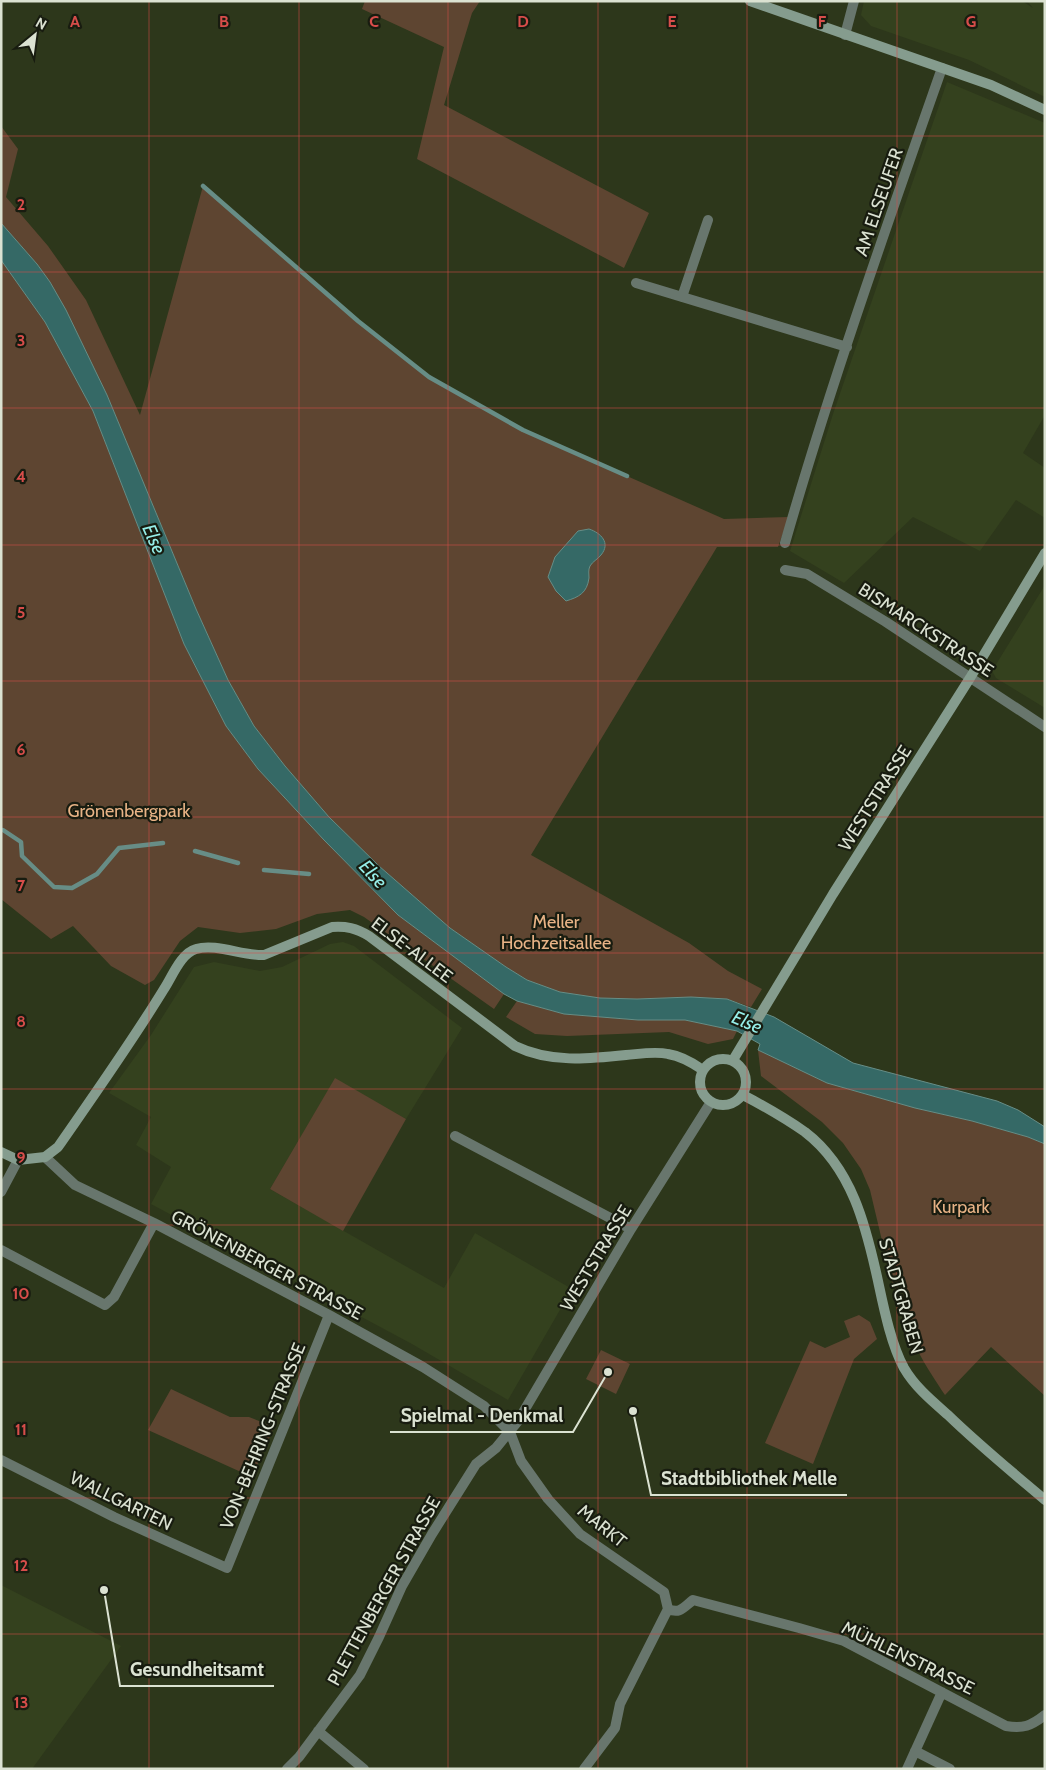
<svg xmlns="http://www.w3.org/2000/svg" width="1046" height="1770" font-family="Cabin,sans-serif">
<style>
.built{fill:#34411e}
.green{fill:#5e4531}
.water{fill:#356966;stroke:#678d86}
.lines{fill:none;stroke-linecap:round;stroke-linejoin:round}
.stream{stroke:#678d86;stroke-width:4.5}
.street{stroke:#68766d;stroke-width:10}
.secondary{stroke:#859c8e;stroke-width:10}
.grid{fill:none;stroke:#d74d4a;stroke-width:1;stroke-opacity:0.55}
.labels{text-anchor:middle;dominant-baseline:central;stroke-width:4.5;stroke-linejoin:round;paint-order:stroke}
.street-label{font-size:18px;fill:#dbe2d2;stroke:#181c10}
.park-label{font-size:18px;fill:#e8b386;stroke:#181c10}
.water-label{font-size:19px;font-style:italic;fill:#96efe9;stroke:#181c10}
.grid-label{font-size:16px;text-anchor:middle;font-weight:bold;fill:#d74d4a;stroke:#181c10;stroke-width:4.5;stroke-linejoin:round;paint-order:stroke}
.leader{fill:none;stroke:#dbe2d2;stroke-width:2}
.callout-dot{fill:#dbe2d2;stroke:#181c10;stroke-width:2}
.callout-label{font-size:19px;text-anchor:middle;font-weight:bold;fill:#dbe2d2;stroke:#181c10;stroke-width:4.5;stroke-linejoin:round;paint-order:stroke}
</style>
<rect width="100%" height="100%" fill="#2d371b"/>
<!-- built -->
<path class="built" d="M 864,1 L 1022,1 L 1033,8 L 1027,1 L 1045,1 L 1045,97 L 969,60 L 871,26 L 861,15 Z
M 947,82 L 1045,123 L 1045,415 L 1023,453 L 1045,468 L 1045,518 L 1016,500 L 980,551 L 913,517 L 844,583 L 790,551 L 833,414 Z
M 1045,585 L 1045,708 L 996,678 L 992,671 Z
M 343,942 L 354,946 L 462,1028 L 406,1119 L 335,1079 L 270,1189 L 444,1288 L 475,1233 L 572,1289 L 508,1400 L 412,1344 L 151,1204 L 171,1167 L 136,1145 L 151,1117 L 109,1093 L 151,1035 L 194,967 L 214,962 L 260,971 L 282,967 L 330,944 Z
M 1,1585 L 121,1646 L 32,1769 L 1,1769 Z"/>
<!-- green -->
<path class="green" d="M 365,1 L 480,1 L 472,13 L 444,105 L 649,213 L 624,268 L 417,159 L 444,47 L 362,9 Z
M 1,126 L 18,149 L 6,197 L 48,246 L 86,300 L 140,415 L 203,186 L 358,321 L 429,377 L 523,430 L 724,519 L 789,517 L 778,547 L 717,547 L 531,855 L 689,943 L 728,971 L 762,989 L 751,1007 L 727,999 L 691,997 L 637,999 L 600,998 L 560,992 L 527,980 L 506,967 L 450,928 L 379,866 L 329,817 L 285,766 L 254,726 L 228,680 L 196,609 L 107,395 L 50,282 L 37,264 L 1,223 Z
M 1,260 L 45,322 L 93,411 L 184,644 L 226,726 L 258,769 L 324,840 L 398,915 L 504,994 L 494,1009 L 364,917 L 350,910 L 317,914 L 276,929 L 240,933 L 198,927 L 180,941 L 154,980 L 145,985 L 111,966 L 73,926 L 51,939 L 1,899 Z
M 517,1001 L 564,1014 L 638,1020 L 685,1020 L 737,1031 L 733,1039 L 708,1044 L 669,1032 L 567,1036 L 535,1034 L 506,1017 Z
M 758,1050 L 827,1083 L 915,1108 L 972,1121 L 1028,1137 L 1045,1144 L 1045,1396 L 991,1347 L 945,1395 C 927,1368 899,1327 904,1294 L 893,1287 L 870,1190 L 861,1169 L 843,1143 L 822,1122 L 761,1076 Z
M 335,1078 L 406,1119 L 343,1231 L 270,1189 Z
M 859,1315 L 870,1322 L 877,1339 L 854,1359 L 813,1464 L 765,1443 L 810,1341 L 825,1348 L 850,1337 L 844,1321 Z
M 601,1350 L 630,1364 L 616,1394 L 586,1379 Z
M 171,1389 L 230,1417 L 249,1417 L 274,1427 L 252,1477 L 148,1430 Z"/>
<!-- water -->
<path class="water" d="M 1,223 L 37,264 L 50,282 L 66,310 L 107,395 L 196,609 L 228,680 L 254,726 L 285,766 L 329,817 L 379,866 L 450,928 L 506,967 L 527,980 L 560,992 L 600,998 L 637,999 L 691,997 L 727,999 L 774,1017 L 853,1063 L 997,1101 L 1018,1110 L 1045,1127 L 1045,1144 L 1028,1137 L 972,1121 L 915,1108 L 827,1083 L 758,1050 L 760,1044 L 737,1031 L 685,1020 L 638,1020 L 564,1014 L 517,1001 L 504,994 L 398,915 L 324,840 L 258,769 L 226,726 L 184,644 L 93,411 L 45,322 L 1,260 Z
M 589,529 C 601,533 611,543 601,555 C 597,560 593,561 590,566 C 588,570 589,574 589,578 C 587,593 579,597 566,601 L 556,591 L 548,577 L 555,557 L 578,531 Z"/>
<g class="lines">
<!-- stream -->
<path class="stream" d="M 203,186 L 358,321 L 429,377 L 523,430 L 627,476
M 3,830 L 21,842 L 22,856 L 54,887 L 72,888 L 97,874 L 119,848 L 163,843
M 195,851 L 238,863
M 264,870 L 309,874"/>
<!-- street -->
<path class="street" d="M 845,35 L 854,1
M 636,283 L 847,347
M 682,297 L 708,220
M 785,543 C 831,383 887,225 942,68
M 785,570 L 807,574 L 886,622 L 1045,727
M 455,1136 L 631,1229
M 45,1157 L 75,1185 L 154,1223 L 329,1315 L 423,1367 L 484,1406 L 510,1432 L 521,1461 L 548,1499 L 580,1534 L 664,1592 L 668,1609
M 1,1192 L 18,1160
M 1,1250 L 105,1305 L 114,1297 L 154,1223
M 1,1460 L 114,1517 L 227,1568 L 329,1315
M 318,1731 L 364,1769
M 915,1751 L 950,1769
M 287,1769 L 299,1757 L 360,1675 L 379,1637 L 402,1586 L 432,1534 L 476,1464 L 496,1448 L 518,1421 L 631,1229 L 711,1102
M 584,1769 L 615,1728 L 620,1704 L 668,1609 C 680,1614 683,1608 693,1600 L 799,1628 L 844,1641 L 1006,1726 C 1023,1729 1031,1726 1045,1715
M 907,1769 L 942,1692"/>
<!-- secondary -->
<path class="secondary" d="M 750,1 L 991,85 L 1045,110
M700 1082a23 23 0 1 1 46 0a23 23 0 1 1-46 0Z
M 733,1060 L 833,894 L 970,678 L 1045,553
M 743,1095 C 764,1106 785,1118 805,1132 C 852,1168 866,1226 878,1281 C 884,1309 891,1344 904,1368 C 915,1387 932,1401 948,1415 C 979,1445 1012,1472 1045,1500
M 1,1152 L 18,1160 L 45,1157 L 58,1147 C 94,1095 131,1043 164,989 C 172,977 181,953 196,949 C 216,943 243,956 264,955 L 332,927 C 346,926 356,928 369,936 L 515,1046 C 550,1063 588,1059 626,1055 C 639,1054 655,1051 668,1054 C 681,1056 693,1063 703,1070"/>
</g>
<!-- grid -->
<path class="grid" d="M 149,1 L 149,1769M 299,1 L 299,1769M 448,1 L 448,1769M 598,1 L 598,1769M 747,1 L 747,1769M 897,1 L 897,1769M 1,136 L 1045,136M 1,272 L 1045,272M 1,408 L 1045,408M 1,545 L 1045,545M 1,681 L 1045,681M 1,817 L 1045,817M 1,953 L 1045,953M 1,1089 L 1045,1089M 1,1225 L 1045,1225M 1,1362 L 1045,1362M 1,1498 L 1045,1498M 1,1634 L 1045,1634"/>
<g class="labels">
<!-- street labels -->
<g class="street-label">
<text transform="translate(879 202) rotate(-71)">AM ELSEUFER</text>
<text transform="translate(926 630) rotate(33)">BISMARCKSTRASSE</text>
<text transform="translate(875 798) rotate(-58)">WESTSTRASSE</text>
<text transform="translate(412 950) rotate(37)">ELSE-ALLEE</text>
<text transform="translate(596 1258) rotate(-59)">WESTSTRASSE</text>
<text transform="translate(267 1265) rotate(28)">GRÖNENBERGER STRASSE</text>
<text transform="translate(901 1296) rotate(74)">STADTGRABEN</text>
<text transform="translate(263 1436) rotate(-68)">VON-BEHRING-STRASSE</text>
<text transform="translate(121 1501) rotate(26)">WALLGARTEN</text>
<text transform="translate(602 1526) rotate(39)">MARKT</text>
<text transform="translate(384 1591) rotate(-61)">PLETTENBERGER STRASSE</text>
<text transform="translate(908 1658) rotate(26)">MÜHLENSTRASSE</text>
</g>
<!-- park labels -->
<g class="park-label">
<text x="129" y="811">Grönenbergpark</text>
<text x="556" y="922">Meller<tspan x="556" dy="21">Hochzeitsallee</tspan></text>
<text x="961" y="1207">Kurpark</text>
</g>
<!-- water labels -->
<g class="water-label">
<text transform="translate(154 539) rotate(66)">Else</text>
<text transform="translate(373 874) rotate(47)">Else</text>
<text transform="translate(747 1022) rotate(23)">Else</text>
</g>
</g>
<g class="grid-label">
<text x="75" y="27">A</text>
<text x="224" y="27">B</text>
<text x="374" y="27">C</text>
<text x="523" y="27">D</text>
<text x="672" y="27">E</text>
<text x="822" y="27">F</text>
<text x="971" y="27">G</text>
<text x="21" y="210">2</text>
<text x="21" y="346">3</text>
<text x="21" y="482">4</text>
<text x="21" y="618">5</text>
<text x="21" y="755">6</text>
<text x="21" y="891">7</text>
<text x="21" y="1027">8</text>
<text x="21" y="1163">9</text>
<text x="21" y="1299">10</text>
<text x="21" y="1435">11</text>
<text x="21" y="1571">12</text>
<text x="21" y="1708">13</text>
</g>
<!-- callouts -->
<path class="leader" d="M608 1372L573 1432H390M633 1411L651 1495H847M104 1590L120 1686H274"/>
<g class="callout-dot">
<circle cx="608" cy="1372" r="5"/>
<circle cx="633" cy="1411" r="5"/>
<circle cx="104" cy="1590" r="5"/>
</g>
<g class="callout-label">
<text x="482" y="1422">Spielmal - Denkmal</text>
<text x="749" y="1485">Stadtbibliothek Melle</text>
<text x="197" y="1676">Gesundheitsamt</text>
</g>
<!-- border -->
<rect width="1046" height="1770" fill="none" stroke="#dbe2d2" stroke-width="5"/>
<!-- north arrow -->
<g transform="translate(35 35) rotate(29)" stroke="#181c10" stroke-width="4" paint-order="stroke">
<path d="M0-4L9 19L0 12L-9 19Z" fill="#dbe2d2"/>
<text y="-8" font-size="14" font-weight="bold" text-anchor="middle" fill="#dbe2d2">N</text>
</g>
</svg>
